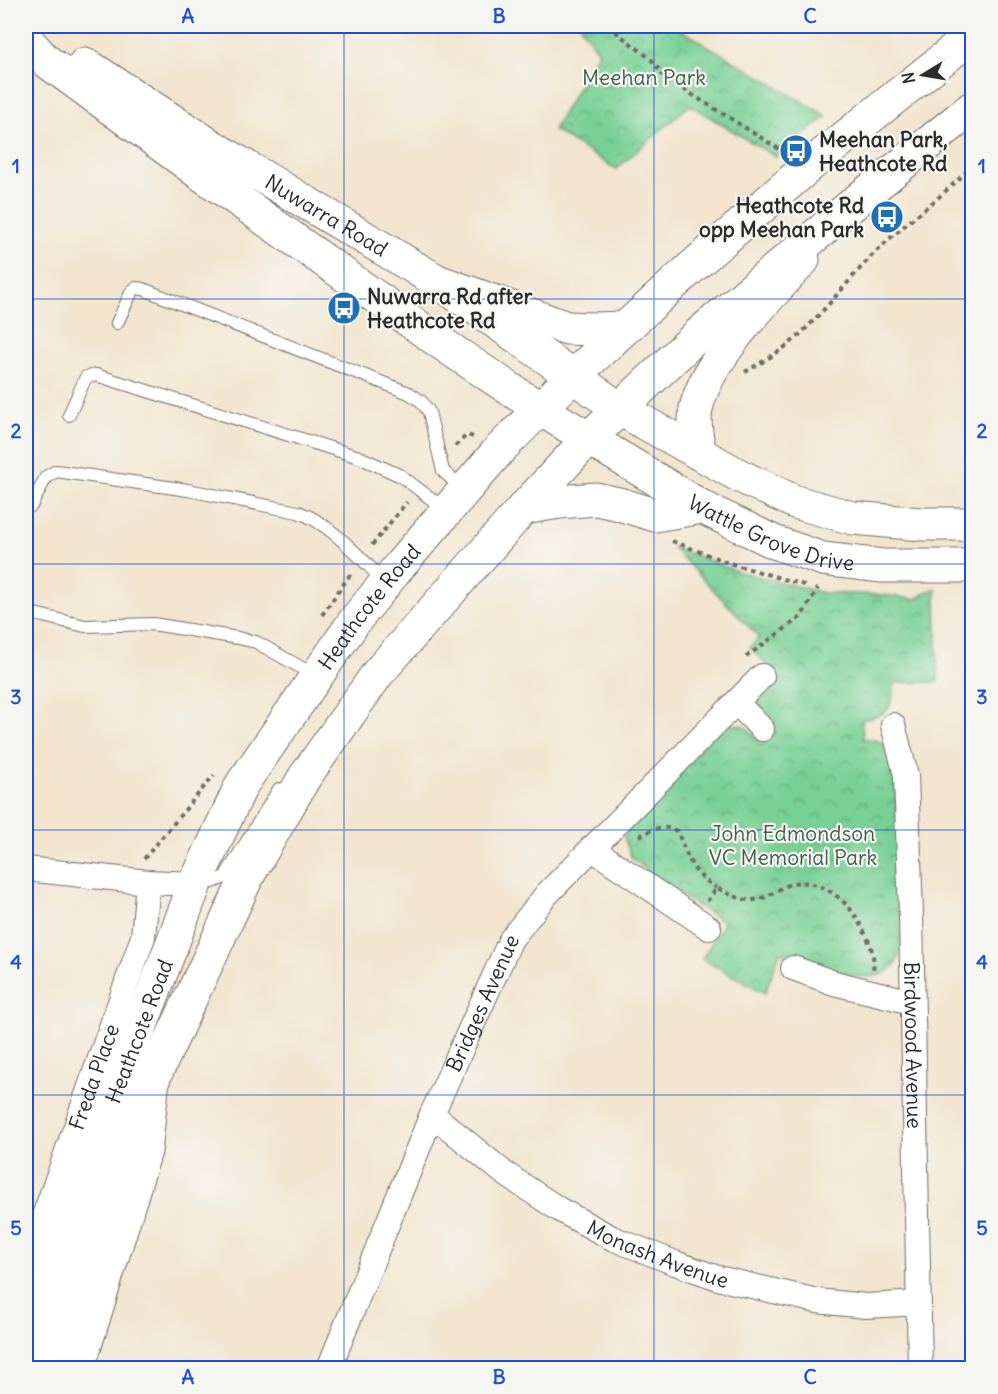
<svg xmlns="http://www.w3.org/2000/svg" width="998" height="1394" font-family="Delius,sans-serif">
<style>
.park{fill:url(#park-crowns);stroke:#527e60;stroke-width:1.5}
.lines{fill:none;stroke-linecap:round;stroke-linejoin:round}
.lane-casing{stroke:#716c64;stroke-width:14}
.street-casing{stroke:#716c64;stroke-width:26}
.secondary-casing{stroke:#716c64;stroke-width:35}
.primary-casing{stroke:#716c64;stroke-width:35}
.highway-casing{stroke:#716c64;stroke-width:35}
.path{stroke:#716c64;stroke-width:4;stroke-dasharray:4.5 4.5;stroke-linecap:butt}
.lane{stroke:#fff;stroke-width:12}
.street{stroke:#fff;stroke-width:24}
.secondary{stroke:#fff;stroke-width:33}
.primary{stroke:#fff;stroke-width:33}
.highway{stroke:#fff;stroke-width:33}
.grid{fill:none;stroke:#1d4ed8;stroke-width:1.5;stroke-opacity:0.55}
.labels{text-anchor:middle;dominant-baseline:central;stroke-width:4.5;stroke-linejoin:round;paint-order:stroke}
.park-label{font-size:21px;fill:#425d4a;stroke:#f6f6f2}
.poi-label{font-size:21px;font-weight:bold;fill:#2b2b2b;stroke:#f6f6f2;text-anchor:start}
.street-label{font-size:21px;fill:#2b2b2b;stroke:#f6f6f2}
.neatline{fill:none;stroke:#1d4ed8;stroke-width:2}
.grid-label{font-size:20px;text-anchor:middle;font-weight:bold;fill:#1d4ed8}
</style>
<defs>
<pattern id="park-crowns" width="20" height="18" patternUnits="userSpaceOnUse" patternTransform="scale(1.5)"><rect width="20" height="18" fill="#78d094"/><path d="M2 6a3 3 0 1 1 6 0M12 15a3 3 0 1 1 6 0" fill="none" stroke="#63a979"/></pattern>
</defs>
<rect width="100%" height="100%" fill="#f6f6f2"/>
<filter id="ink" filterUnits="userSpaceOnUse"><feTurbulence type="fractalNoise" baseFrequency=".0167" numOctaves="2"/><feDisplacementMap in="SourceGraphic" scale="12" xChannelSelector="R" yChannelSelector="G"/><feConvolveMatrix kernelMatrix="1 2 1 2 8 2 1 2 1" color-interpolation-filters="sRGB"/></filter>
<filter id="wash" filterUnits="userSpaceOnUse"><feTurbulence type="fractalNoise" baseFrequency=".008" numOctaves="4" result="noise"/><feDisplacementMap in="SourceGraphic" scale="24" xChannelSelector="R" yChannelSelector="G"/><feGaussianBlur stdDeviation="1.35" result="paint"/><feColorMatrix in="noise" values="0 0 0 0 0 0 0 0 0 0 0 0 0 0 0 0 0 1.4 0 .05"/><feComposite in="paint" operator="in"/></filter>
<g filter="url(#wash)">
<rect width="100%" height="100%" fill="#f2e4cd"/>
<!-- park -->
<path class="park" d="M 580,26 L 674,26 L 827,116 L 776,157 L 690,105 L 616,169 L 553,130 L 599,52 Z
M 672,547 L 740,572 L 823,593 L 884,595 L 915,599 L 921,597 L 926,592 L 936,589 L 938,682 L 895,683 C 891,710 890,714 862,720 L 863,739 C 879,738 887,744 894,759 L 901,949 C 899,954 897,963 893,967 C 870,993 807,961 780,952 L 765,993 L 702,959 L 724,922 L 671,889 L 632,858 L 624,838 L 630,820 L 723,726 C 744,721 749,729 761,745 L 776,732 C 754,705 748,700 774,672 L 750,648 L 759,637 Z"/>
</g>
<g filter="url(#ink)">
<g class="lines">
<!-- lane casing -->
<g class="lane-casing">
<path id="lane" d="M 117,323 L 132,291 L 136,288 L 143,289 L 409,393 L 421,401 L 429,412 L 443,471 L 463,489
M 69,415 L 86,377 L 96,375 L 359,457 L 401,476 L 446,510
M 31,506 L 46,477 L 56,471 L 188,490 L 298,512 C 329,522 361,559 385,582
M 26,612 L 85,626 L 153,624 L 238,638 L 256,642 L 316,676
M 200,883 L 213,882 L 225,877 L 279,789"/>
</g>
<!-- street casing -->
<g class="street-casing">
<g id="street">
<path d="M 737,703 L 762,729"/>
<path id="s1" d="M 893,725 L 906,775 L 911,915 L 920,1368"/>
<path d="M 591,848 L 709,928"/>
<path d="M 26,869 L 148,882 L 195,884"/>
<path d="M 793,968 L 834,983 L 912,1002"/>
<path id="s2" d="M 432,1114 L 504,1173 L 560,1210 L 612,1238 L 675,1263 L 718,1278 L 817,1301 L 866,1306 L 919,1303"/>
<path id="s3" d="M 26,1267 L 143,937 L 148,882"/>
<path id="s4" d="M 329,1368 L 432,1114 L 511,939 L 546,895 L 762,676"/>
</g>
</g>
<!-- secondary casing -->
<g class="secondary-casing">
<g id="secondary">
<path id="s5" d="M 26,39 L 45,60 L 197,171 L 444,345 L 540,409 L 702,507 L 774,542 L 823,559 L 882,566 L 972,566"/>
<path id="s6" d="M 85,64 L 213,147 L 437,281 L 620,409 L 740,476 L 795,502 L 853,518 L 921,524 L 972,524"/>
<path d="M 700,454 C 697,440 693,424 696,409 C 707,358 768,298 803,260"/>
</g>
</g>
<!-- primary casing -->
<g class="primary-casing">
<g id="primary">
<path d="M 437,281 L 567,328 L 593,329 L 625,328"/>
<path d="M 523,508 L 559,502 L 596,499 L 619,504 L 655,515 L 702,507"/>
<path id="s7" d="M 26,1358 L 80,1185 L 195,884 L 242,784 L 356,619 L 401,564 L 500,449 L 573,376 L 691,268 L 809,166 L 972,36"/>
<path d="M 49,1368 L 108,1190 L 153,1079 L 247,877 L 304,778 L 378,673 L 519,513 L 589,438 L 700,333 L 859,199 L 972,108"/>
</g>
</g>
<!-- highway casing -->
<g class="highway-casing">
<path id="highway" d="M 78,1368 L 145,1151 L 153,1079"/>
</g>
<!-- path -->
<path class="path" d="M 608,26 L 651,59 L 662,74 L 675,84 L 784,152
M 745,372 C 762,362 780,352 795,339 C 821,315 843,287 867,261 C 899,226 940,200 972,166
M 455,446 L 467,435 L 476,438
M 672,541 L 729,563 L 807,586
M 372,545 L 407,502
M 322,615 L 352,572
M 746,657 L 801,617 L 818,588
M 639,836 C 654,829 661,824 677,831 C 689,857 689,872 717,888
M 144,859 L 214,775
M 707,901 L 717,888 C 728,893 739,900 751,900 C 766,900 777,889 790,884 C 818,876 847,900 859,922 C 867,937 876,953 873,970"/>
<!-- lane -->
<use href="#lane" class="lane"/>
<!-- street -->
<use href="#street" class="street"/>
<!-- secondary -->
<use href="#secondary" class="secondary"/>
<!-- primary -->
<use href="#primary" class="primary"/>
<!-- highway -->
<use href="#highway" class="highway"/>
</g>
</g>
<!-- grid -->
<path class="grid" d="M 344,26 L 344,1368M 654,26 L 654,1368M 26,299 L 972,299M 26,564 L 972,564M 26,830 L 972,830M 26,1095 L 972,1095"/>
<!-- icons -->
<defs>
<g id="bus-disc" transform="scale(1.725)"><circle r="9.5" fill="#1f6fb2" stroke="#f6f6f2"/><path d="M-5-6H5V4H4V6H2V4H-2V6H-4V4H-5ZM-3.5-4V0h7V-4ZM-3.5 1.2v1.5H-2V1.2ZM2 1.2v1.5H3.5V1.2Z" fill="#fff"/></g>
</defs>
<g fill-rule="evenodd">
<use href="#bus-disc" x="796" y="151"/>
<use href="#bus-disc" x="887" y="217"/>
<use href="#bus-disc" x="344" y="308"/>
</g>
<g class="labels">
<!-- park labels -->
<g class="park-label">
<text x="644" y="77">Meehan Park</text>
<text x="793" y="833">John Edmondson<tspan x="793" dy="24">VC Memorial Park</tspan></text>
</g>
<!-- poi labels -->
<g class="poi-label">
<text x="819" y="139">Meehan Park,<tspan x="819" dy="24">Heathcote Rd</tspan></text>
<text x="864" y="205" text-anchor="end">Heathcote Rd<tspan x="864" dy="24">opp Meehan Park</tspan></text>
<text x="367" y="296">Nuwarra Rd after<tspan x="367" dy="24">Heathcote Rd</tspan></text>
</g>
<!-- street labels -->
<g class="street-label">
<text stroke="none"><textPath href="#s6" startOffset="285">Nuwarra Road</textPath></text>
<text stroke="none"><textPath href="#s5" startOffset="898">Wattle Grove Drive</textPath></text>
<text stroke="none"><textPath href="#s7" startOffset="832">Heathcote Road</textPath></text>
<text stroke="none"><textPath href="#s4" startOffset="396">Bridges Avenue</textPath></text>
<text stroke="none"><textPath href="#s7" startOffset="346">Heathcote Road</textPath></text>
<text stroke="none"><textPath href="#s1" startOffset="322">Birdwood Avenue</textPath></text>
<text stroke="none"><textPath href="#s3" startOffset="202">Freda Place</textPath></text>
<text stroke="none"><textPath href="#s2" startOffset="268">Monash Avenue</textPath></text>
</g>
</g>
<!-- margin -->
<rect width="998" height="1394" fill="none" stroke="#f6f6f2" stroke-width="66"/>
<!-- north arrow -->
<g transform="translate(923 75) rotate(259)" stroke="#f6f6f2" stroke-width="4.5" paint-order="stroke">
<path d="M0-4.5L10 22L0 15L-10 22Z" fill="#2b2b2b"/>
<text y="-9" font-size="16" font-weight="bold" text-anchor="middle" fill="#2b2b2b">N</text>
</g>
<rect x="33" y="33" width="932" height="1328" class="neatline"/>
<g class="grid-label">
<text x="188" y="23">A</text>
<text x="499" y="23">B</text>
<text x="810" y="23">C</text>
<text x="16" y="173">1</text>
<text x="982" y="173">1</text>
<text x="16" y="438">2</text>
<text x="982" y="438">2</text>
<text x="16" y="704">3</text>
<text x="982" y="704">3</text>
<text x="16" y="969">4</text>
<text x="982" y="969">4</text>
<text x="16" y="1235">5</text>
<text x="982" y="1235">5</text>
<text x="188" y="1384">A</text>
<text x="499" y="1384">B</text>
<text x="810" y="1384">C</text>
</g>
</svg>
